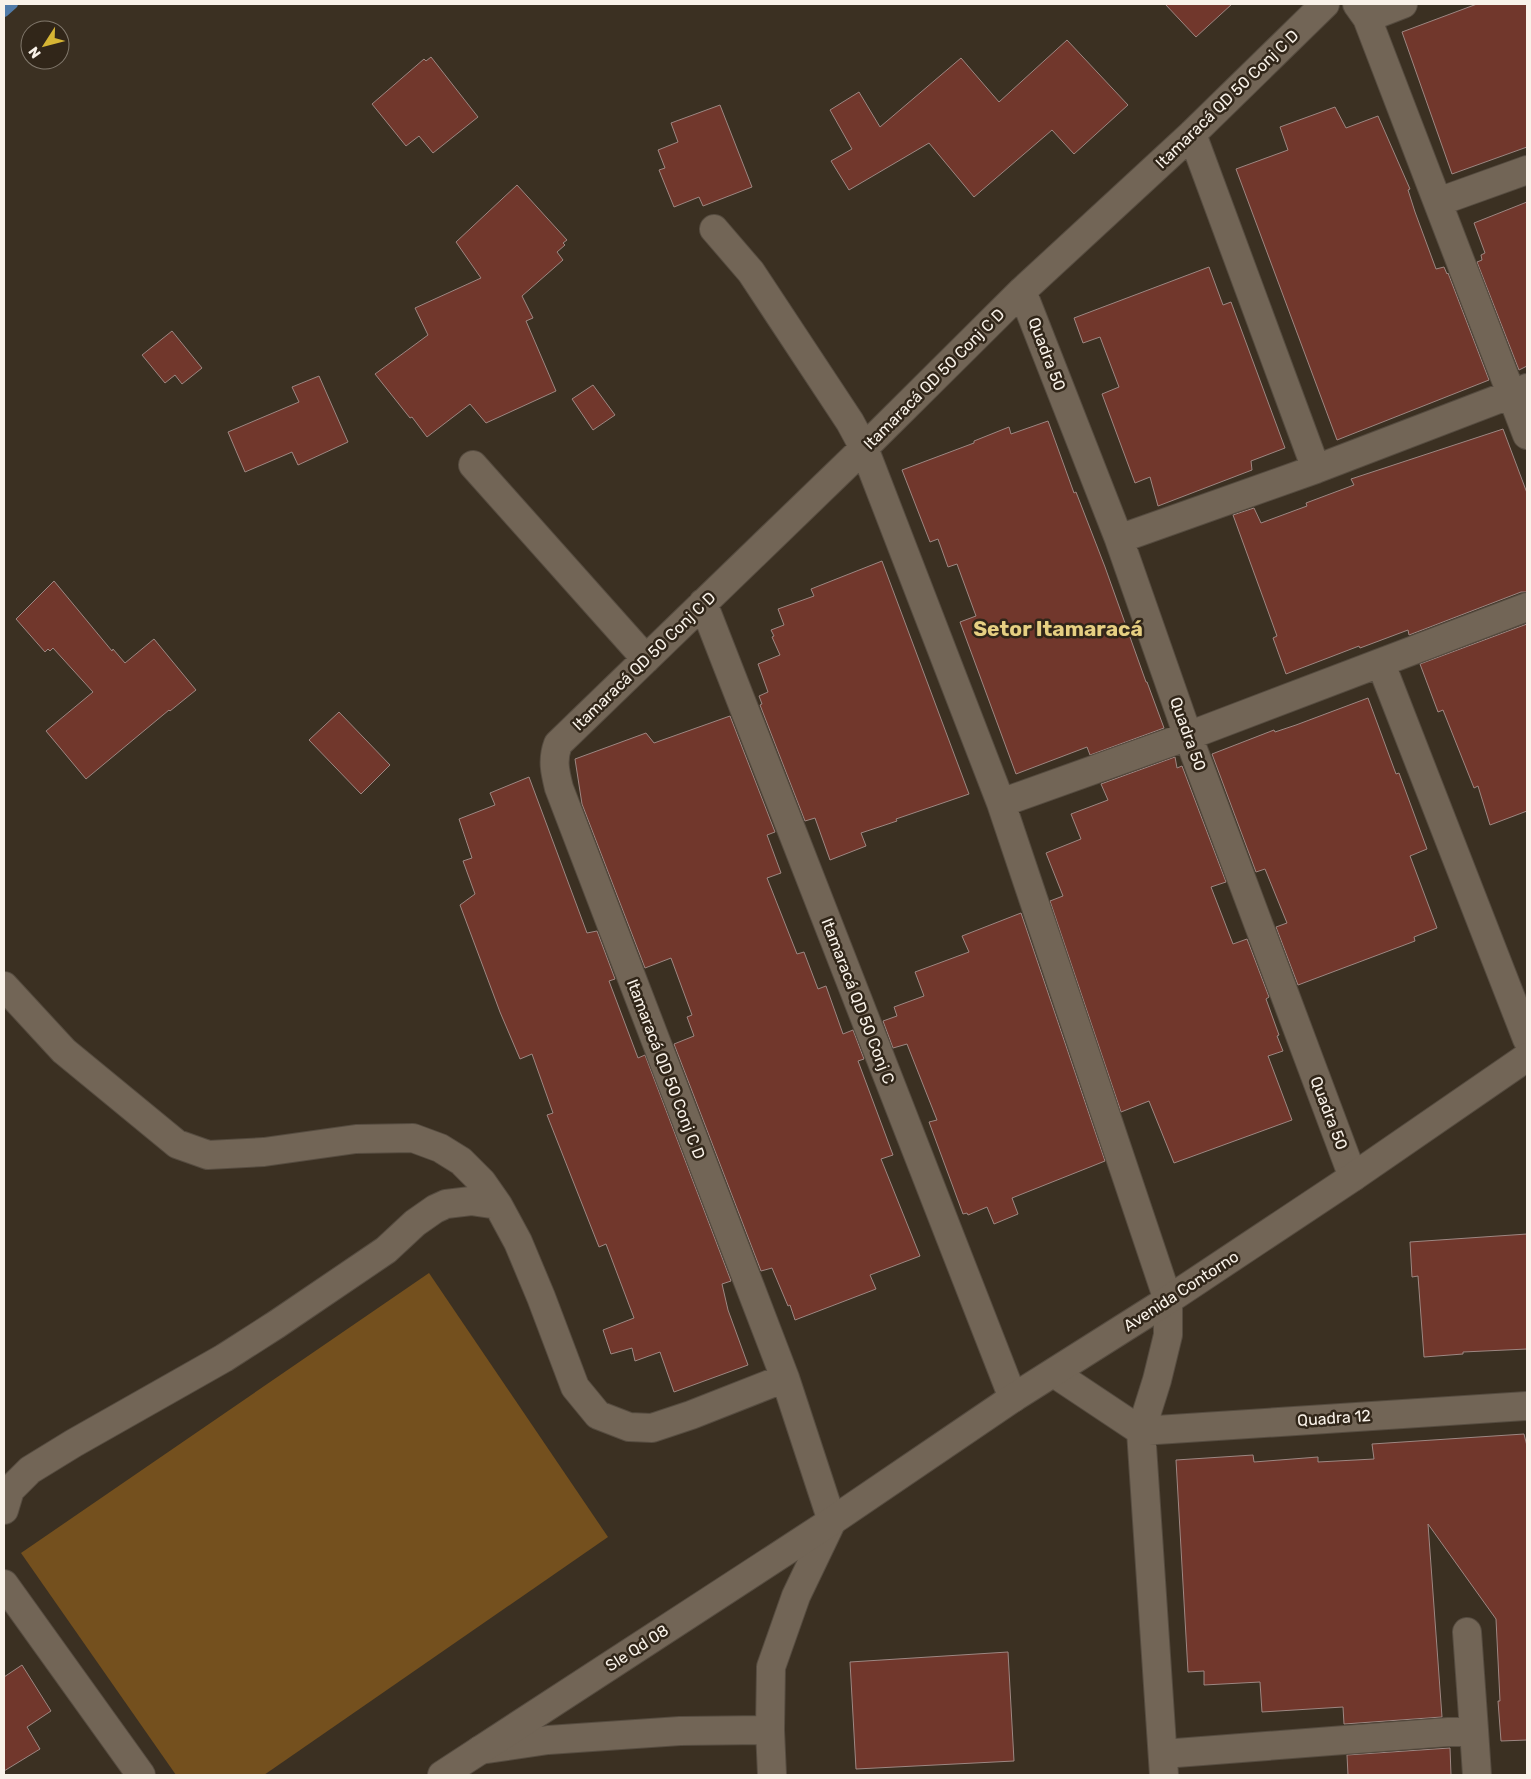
<svg xmlns="http://www.w3.org/2000/svg" width="1531" height="1779" font-family="Rubik,sans-serif">
<style>
.pitch{fill:#74501e}
.lines{fill:none;stroke-linecap:round;stroke-linejoin:round}
.stream{stroke:#517ba8;stroke-width:10}
.building{fill:#71372c;stroke:#9d8782}
.minor-casing{stroke:#564c40;stroke-width:30}
.tertiary-casing{stroke:#564c40;stroke-width:30}
.minor{stroke:#726556;stroke-width:28}
.tertiary{stroke:#726556;stroke-width:28}
.labels{text-anchor:middle;dominant-baseline:central;stroke-width:5;stroke-linejoin:round;paint-order:stroke}
.street-label{font-size:16px;fill:#f9f2e9;stroke:#312619}
.district-label{font-size:21px;font-weight:bold;fill:#e6cf82;stroke:#312619}
</style>
<rect width="100%" height="100%" fill="#3b3022"/>
<!-- pitch -->
<path class="pitch" d="M 429,1273 L 608,1537 L 264,1775 L 176,1775 L 21,1553 Z"/>
<g class="lines">
<!-- stream -->
<path class="stream" d="M 4,12 L 13,4"/>
</g>
<!-- building -->
<path class="building" d="M 1165,4 L 1232,4 L 1196,37 Z
M 1477,4 L 1527,4 L 1527,147 L 1452,174 L 1402,32 Z
M 1067,40 L 1128,105 L 1074,154 L 1052,130 L 974,197 L 929,143 L 849,190 L 831,161 L 852,149 L 830,110 L 859,92 L 880,127 L 961,58 L 999,102 Z
M 431,57 L 478,117 L 433,153 L 419,136 L 406,146 L 372,104 L 424,59 L 426,61 Z
M 720,105 L 752,187 L 703,206 L 699,197 L 674,207 L 659,170 L 665,168 L 658,150 L 678,142 L 671,123 Z
M 1335,107 L 1346,128 L 1378,116 L 1410,189 L 1408,190 L 1415,212 L 1436,269 L 1444,267 L 1447,274 L 1448,273 L 1489,380 L 1337,440 L 1236,169 L 1288,150 L 1280,127 Z
M 517,185 L 567,240 L 563,243 L 565,245 L 557,252 L 563,260 L 522,296 L 533,318 L 526,321 L 556,391 L 486,423 L 470,404 L 427,437 L 412,417 L 410,418 L 375,374 L 428,335 L 415,308 L 481,278 L 456,242 Z
M 1527,202 L 1527,366 L 1519,370 L 1477,262 L 1482,260 L 1481,255 L 1485,253 L 1474,223 Z
M 1209,267 L 1223,305 L 1231,302 L 1285,448 L 1251,461 L 1252,470 L 1158,506 L 1150,477 L 1135,483 L 1102,394 L 1119,387 L 1100,337 L 1083,343 L 1074,318 Z
M 172,331 L 202,368 L 182,384 L 175,375 L 165,383 L 142,355 Z
M 319,376 L 348,442 L 298,465 L 292,452 L 245,472 L 228,432 L 299,402 L 292,387 Z
M 593,385 L 615,415 L 593,430 L 572,399 Z
M 1048,421 L 1074,493 L 1076,492 L 1105,567 L 1146,682 L 1147,682 L 1164,728 L 1090,755 L 1087,747 L 1016,774 L 960,622 L 976,616 L 957,564 L 948,567 L 938,539 L 930,542 L 902,470 L 974,443 L 974,441 L 1009,427 L 1011,434 Z
M 1503,429 L 1527,493 L 1527,592 L 1521,592 L 1409,635 L 1408,630 L 1360,648 L 1359,646 L 1286,674 L 1273,638 L 1277,636 L 1233,515 L 1254,508 L 1261,523 L 1307,506 L 1306,503 L 1354,485 L 1351,479 Z
M 882,561 L 969,794 L 896,819 L 897,821 L 861,833 L 866,846 L 830,860 L 815,818 L 805,821 L 760,705 L 762,704 L 759,696 L 768,692 L 758,664 L 780,655 L 772,637 L 774,636 L 771,630 L 784,625 L 778,609 L 814,596 L 811,589 Z
M 54,581 L 112,651 L 113,649 L 125,663 L 154,639 L 196,690 L 170,711 L 169,710 L 86,779 L 46,731 L 93,692 L 53,648 L 50,651 L 48,649 L 45,652 L 16,619 Z
M 1527,624 L 1527,811 L 1490,825 L 1478,786 L 1474,788 L 1443,710 L 1438,712 L 1420,664 Z
M 1368,698 L 1396,774 L 1399,773 L 1427,849 L 1410,856 L 1437,928 L 1414,937 L 1415,941 L 1298,985 L 1276,927 L 1287,923 L 1265,869 L 1256,872 L 1212,754 L 1274,730 L 1275,732 L 1296,725 Z
M 339,712 L 390,765 L 361,794 L 309,740 Z
M 730,716 L 775,832 L 767,835 L 781,873 L 767,878 L 797,954 L 804,952 L 818,989 L 826,986 L 843,1034 L 853,1030 L 864,1059 L 858,1061 L 893,1155 L 881,1159 L 920,1256 L 870,1275 L 876,1289 L 795,1320 L 790,1305 L 788,1306 L 772,1268 L 761,1271 L 674,1044 L 694,1036 L 687,1017 L 692,1015 L 671,958 L 645,968 L 582,804 L 575,759 L 646,733 L 654,743 Z
M 1175,757 L 1177,768 L 1182,766 L 1226,882 L 1211,887 L 1233,944 L 1247,939 L 1269,997 L 1266,999 L 1279,1035 L 1277,1036 L 1283,1051 L 1268,1056 L 1292,1120 L 1174,1163 L 1149,1101 L 1121,1112 L 1050,901 L 1063,896 L 1046,853 L 1081,839 L 1071,814 L 1108,800 L 1101,784 Z
M 529,777 L 587,933 L 597,931 L 615,979 L 609,981 L 638,1058 L 645,1055 L 731,1281 L 722,1284 L 728,1310 L 748,1365 L 674,1392 L 660,1352 L 635,1361 L 632,1348 L 611,1354 L 603,1330 L 634,1318 L 606,1244 L 599,1247 L 547,1115 L 553,1113 L 532,1054 L 520,1059 L 500,1012 L 460,905 L 475,894 L 463,861 L 472,858 L 459,819 L 495,805 L 490,793 Z
M 1021,913 L 1105,1161 L 1012,1198 L 1018,1214 L 994,1224 L 987,1207 L 968,1215 L 967,1213 L 963,1214 L 929,1122 L 937,1120 L 907,1044 L 893,1048 L 883,1021 L 897,1016 L 894,1007 L 924,996 L 915,972 L 969,952 L 962,936 Z
M 1527,1234 L 1527,1349 L 1463,1352 L 1463,1354 L 1424,1357 L 1418,1276 L 1412,1277 L 1410,1242 Z
M 1524,1434 L 1527,1446 L 1527,1740 L 1501,1741 L 1498,1701 L 1500,1701 L 1496,1619 L 1428,1524 L 1442,1717 L 1344,1724 L 1343,1707 L 1262,1712 L 1260,1682 L 1204,1685 L 1204,1671 L 1188,1672 L 1176,1460 L 1253,1455 L 1254,1462 L 1318,1457 L 1318,1462 L 1374,1459 L 1372,1444 Z
M 1008,1652 L 1014,1761 L 856,1769 L 850,1662 Z
M 22,1665 L 51,1711 L 27,1727 L 40,1749 L 4,1771 L 4,1677 Z
M 1450,1748 L 1451,1775 L 1348,1775 L 1347,1755 Z"/>
<g class="lines">
<!-- minor casing -->
<g class="minor-casing">
<path id="minor" d="M 1357,4 L 1367,18 L 1527,435
M 1367,18 L 1403,4
M 1192,134 L 1316,469
M 1438,202 L 1527,170
M 714,229 L 751,272 L 850,422 L 864,448 L 1001,803 L 1168,1300 L 1168,1335 L 1157,1380 L 1141,1431 L 1164,1775
M 1022,291 L 1119,539 L 1188,736 L 1353,1177
M 473,465 L 646,659
M 1119,539 L 1316,469 L 1527,388
M 703,603 L 1013,1398
M 1381,664 L 1527,1039
M 1001,803 L 1188,736 L 1527,607
M 4,986 L 64,1051 L 177,1144 L 208,1155 L 264,1152 L 356,1139 L 413,1138 L 440,1148 L 461,1161 L 482,1182 L 498,1205 L 518,1242 L 541,1297 L 575,1387 L 598,1415 L 629,1427 L 652,1428 L 691,1415 L 785,1378
M 1054,1373 L 1141,1431
M 1141,1431 L 1527,1406
M 4,1510 L 10,1490 L 30,1470 L 74,1443 L 224,1358 L 277,1324 L 386,1250 L 415,1223 L 435,1209 L 446,1204 L 471,1201 L 498,1205
M 4,1584 L 141,1775
M 1467,1632 L 1474,1730
M 770,1730 L 772,1775
M 480,1750 L 548,1740 L 680,1731 L 770,1730 L 771,1667 L 796,1596 L 832,1521 L 785,1378 L 559,788 C 555,772 552,760 558,744 L 864,448 L 1022,291 L 1192,134 L 1325,4
M 1163,1754 L 1474,1730 L 1477,1775"/>
</g>
<!-- tertiary casing -->
<g class="tertiary-casing">
<path id="tertiary" d="M 442,1775 L 832,1521 L 1013,1398 L 1168,1300 L 1353,1177 L 1527,1057"/>
</g>
<!-- minor -->
<use href="#minor" class="minor"/>
<!-- tertiary -->
<use href="#tertiary" class="tertiary"/>
</g>
<g class="labels">
<!-- street labels -->
<g class="street-label">
<text transform="translate(1227 99) rotate(-44)">Itamaracá QD 50 Conj C D</text>
<text transform="translate(1047 354) rotate(69)">Quadra 50</text>
<text transform="translate(934 379) rotate(-45)">Itamaracá QD 50 Conj C D</text>
<text transform="translate(644 661) rotate(-44)">Itamaracá QD 50 Conj C D</text>
<text transform="translate(1188 734) rotate(70)">Quadra 50</text>
<text transform="translate(858 1001) rotate(69)">Itamaracá QD 50 Conj C</text>
<text transform="translate(666 1069) rotate(69)">Itamaracá QD 50 Conj C D</text>
<text transform="translate(1329 1113) rotate(69)">Quadra 50</text>
<text transform="translate(1181 1291) rotate(-33)">Avenida Contorno</text>
<text transform="translate(1334 1418) rotate(-4)">Quadra 12</text>
<text transform="translate(637 1648) rotate(-33)">Sle Qd 08</text>
</g>
<!-- district labels -->
<g class="district-label">
<text x="1058" y="628">Setor Itamaracá</text>
</g>
</g>
<!-- border -->
<rect width="1531" height="1779" fill="none" stroke="#f9f2e9" stroke-width="10"/>
<!-- north arrow -->
<g transform="translate(45 45) rotate(234)"><circle r="24" fill="#312619" stroke="#81786c"/>
<path d="M0-4L9 19L0 12L-9 19Z" fill="#d6b534"/>
<text y="-8" font-size="14" font-weight="bold" text-anchor="middle" fill="#f9f2e9">N</text>
</g>
</svg>
